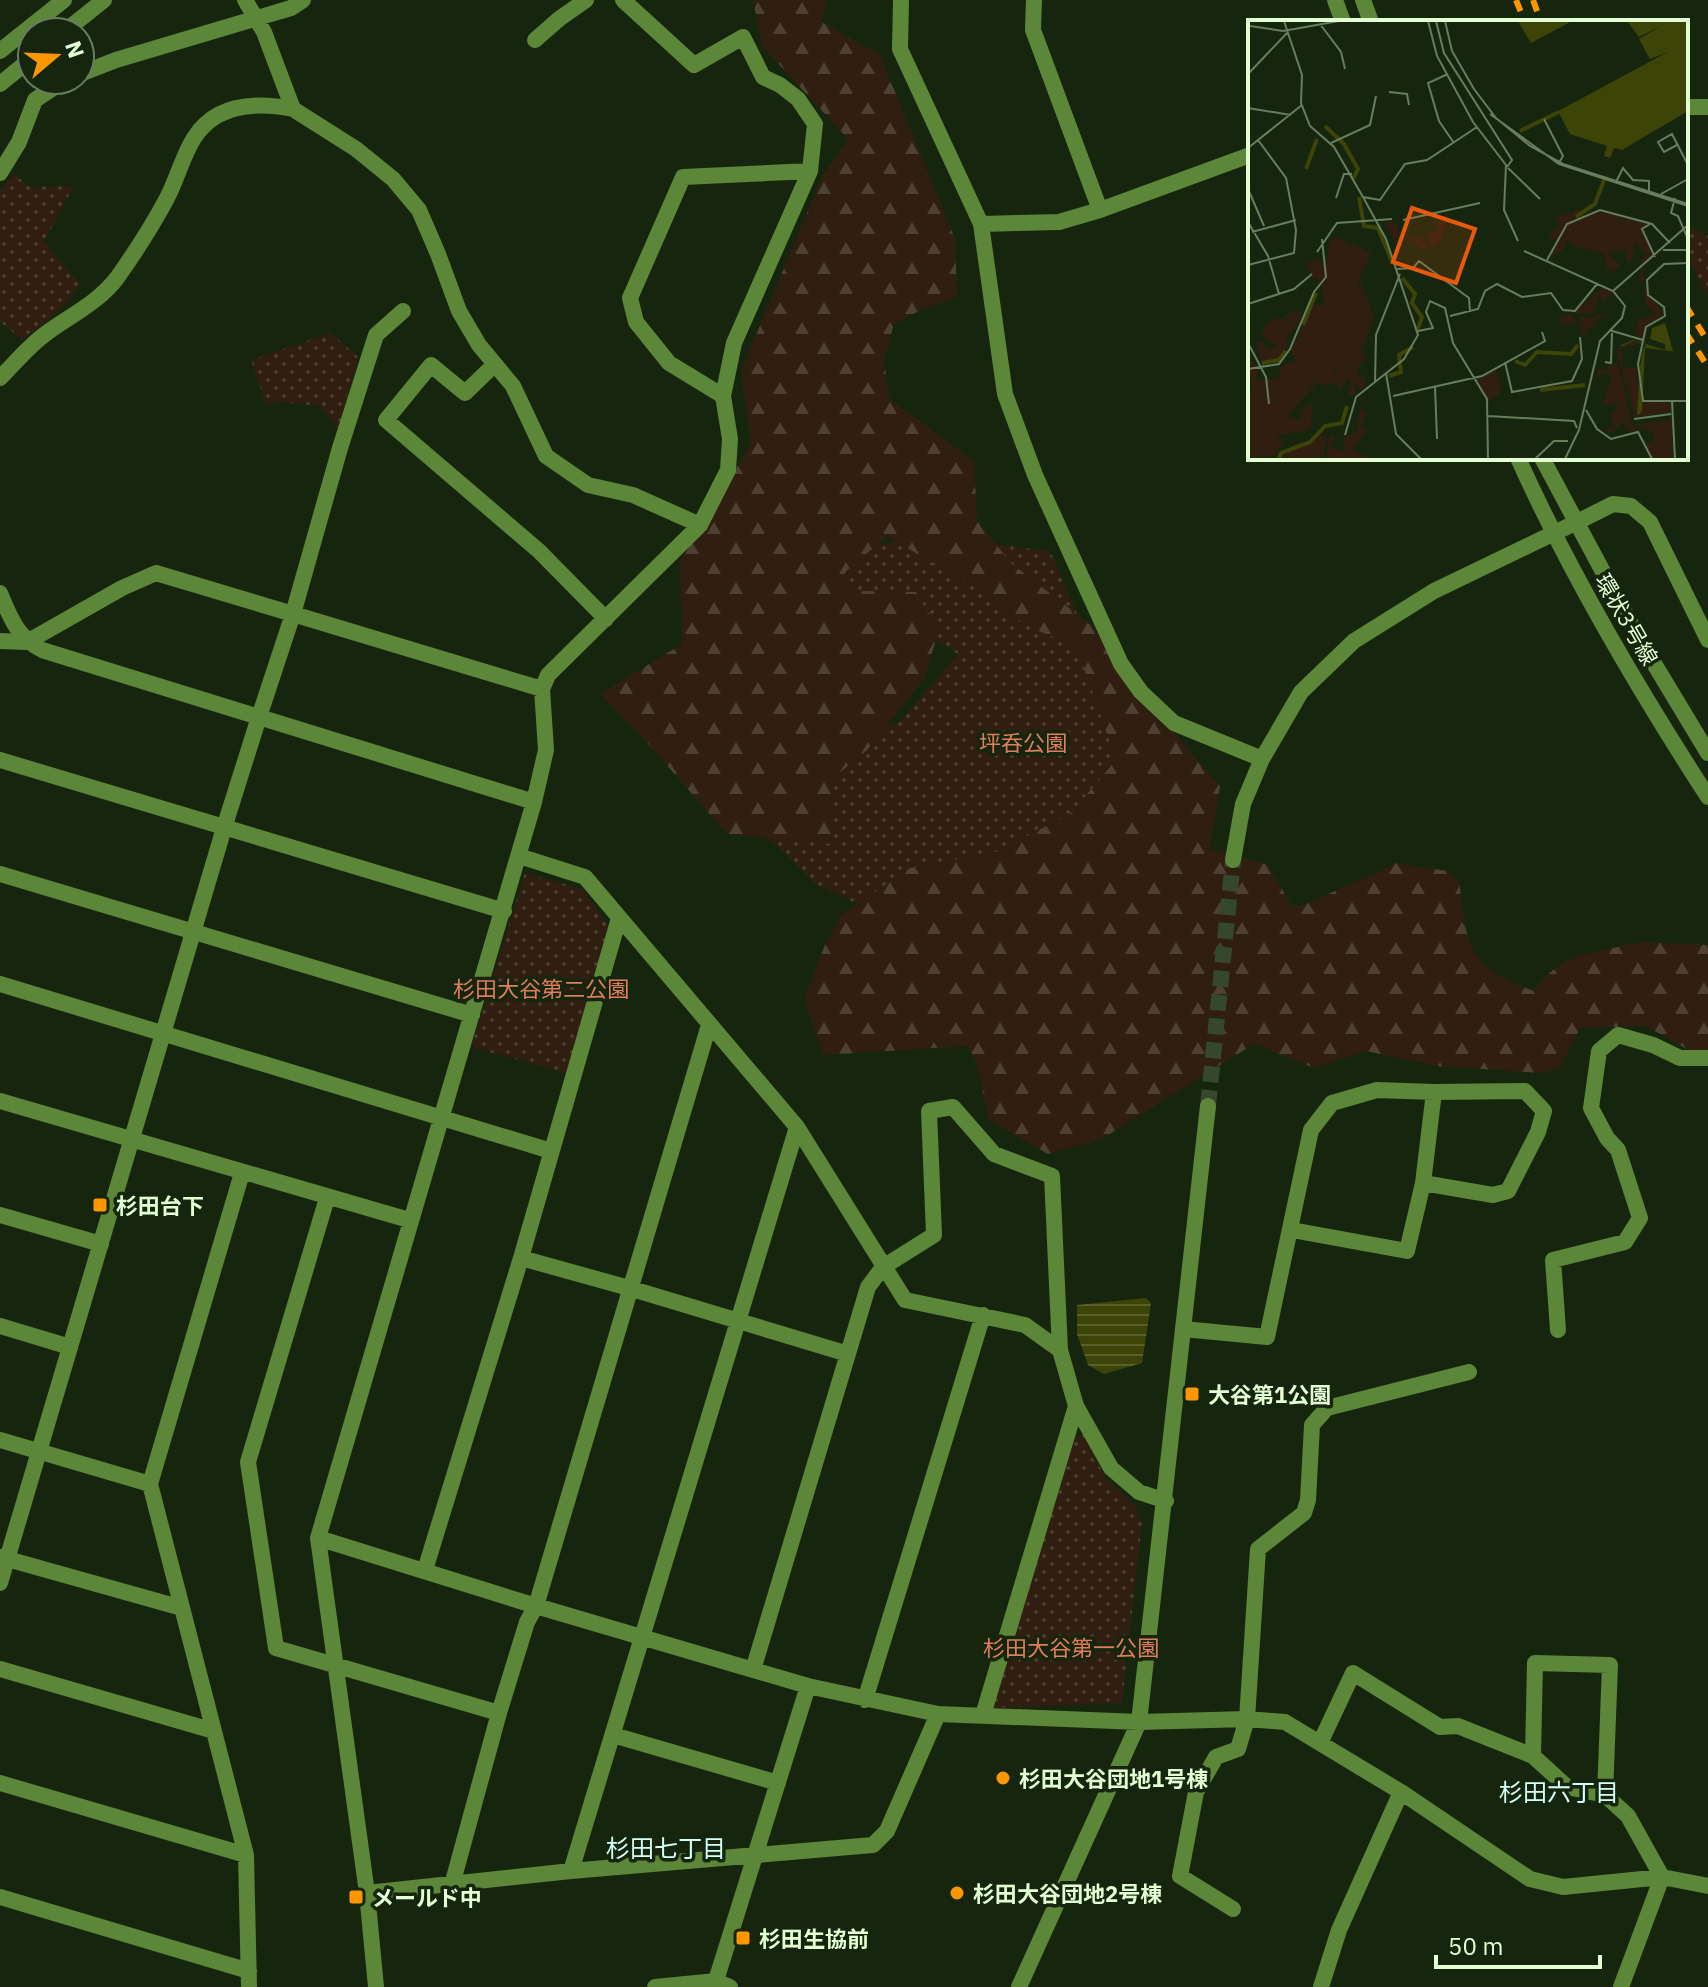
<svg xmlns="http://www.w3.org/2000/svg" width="1708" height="1987" font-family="'IBM Plex Sans','Noto Sans JP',sans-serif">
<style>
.grass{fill:url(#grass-dots)}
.forest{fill:url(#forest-firs)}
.water{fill:url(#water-rules)}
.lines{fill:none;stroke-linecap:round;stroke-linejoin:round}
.tertiary-tunnel{stroke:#35472c;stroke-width:16;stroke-dasharray:16 8;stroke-linecap:butt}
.minor{stroke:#5c8638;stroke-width:16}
.tertiary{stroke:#5c8638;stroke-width:16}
.rail{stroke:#fe9600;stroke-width:6;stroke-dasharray:12 10;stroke-linecap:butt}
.poi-dot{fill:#fe9600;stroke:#16260e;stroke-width:3}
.labels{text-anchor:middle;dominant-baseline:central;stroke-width:7;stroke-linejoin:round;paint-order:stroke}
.street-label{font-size:22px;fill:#e4ffd3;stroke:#16260e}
.park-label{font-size:22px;fill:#e37c5a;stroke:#16260e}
.poi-label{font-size:22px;font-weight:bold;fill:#e4ffd3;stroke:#16260e;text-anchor:start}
.neighbourhood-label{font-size:24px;fill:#d5fff9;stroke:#16260e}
.inset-river{fill:none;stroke:#3d4408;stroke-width:4}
.inset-road{fill:none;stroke:#687d5d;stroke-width:2}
.view{fill:#e8590c;fill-opacity:0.15;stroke:#e8590c;stroke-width:4}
.inset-edge{fill:none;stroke:#e4ffd3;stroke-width:4}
</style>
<defs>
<pattern id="grass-dots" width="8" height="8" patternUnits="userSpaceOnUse" patternTransform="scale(2)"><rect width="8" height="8" fill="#301f11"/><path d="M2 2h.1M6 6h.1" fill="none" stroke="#4e4133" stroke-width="1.8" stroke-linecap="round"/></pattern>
<pattern id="forest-firs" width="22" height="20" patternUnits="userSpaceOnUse" patternTransform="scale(2)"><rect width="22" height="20" fill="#301f11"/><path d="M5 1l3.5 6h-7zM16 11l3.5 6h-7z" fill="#4e4133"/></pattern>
<pattern id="water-rules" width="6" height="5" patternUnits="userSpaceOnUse" patternTransform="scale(2)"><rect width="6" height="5" fill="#3d4408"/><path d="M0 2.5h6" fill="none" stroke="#59602b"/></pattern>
</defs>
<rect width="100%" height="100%" fill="#16260e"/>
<!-- grass -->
<path class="grass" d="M 14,174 L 30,187 L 74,186 L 44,241 L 80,285 L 59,311 L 23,340 L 0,322 L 0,190 Z
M 1687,227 L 1708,236 L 1708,298 L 1686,252 Z
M 331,333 L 358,357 L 338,429 L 321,406 L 279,402 L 266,404 L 251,360 Z
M 938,537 L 1050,551 L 1099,665 L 1169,754 L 1093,823 L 864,907 L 816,884 L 774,843 L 712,816 L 789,733 L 899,723 L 958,654 L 928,635 L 844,622 L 837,549 Z
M 525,873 L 582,889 L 611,929 L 567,1073 L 471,1047 Z
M 1083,1434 L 1105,1477 L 1136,1507 L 1142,1523 L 1122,1703 L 993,1708 L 1073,1437 Z"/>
<!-- forest -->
<path class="forest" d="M 753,0 L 826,0 L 822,22 L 880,55 L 955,239 L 957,297 L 923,309 L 894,324 L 884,359 L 889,399 L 974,461 L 977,521 L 1011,563 L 1093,627 L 1185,746 L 1220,786 L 1210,849 L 1268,865 L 1292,906 L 1304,905 L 1397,863 L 1447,871 L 1459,880 C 1467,947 1467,967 1534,991 L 1544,977 L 1567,960 L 1581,955 L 1641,942 L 1708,945 L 1708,1061 L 1646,1026 L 1580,1028 L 1560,1068 L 1541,1073 L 1437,1066 L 1366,1051 L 1314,1068 L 1254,1044 L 1100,1140 L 1048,1154 L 989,1120 L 976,1061 L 967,1046 L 823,1055 L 804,999 L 824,947 L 841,915 L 910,868 L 999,851 L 1071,813 L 1116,760 L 1077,648 L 1024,624 L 980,591 L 887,536 L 844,573 L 859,591 L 916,592 L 939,630 L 924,679 L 867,750 L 833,778 L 832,844 L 727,834 L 643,738 L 600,694 L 682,644 L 680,561 L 751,444 L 741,371 L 822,177 L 848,139 L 762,46 Z"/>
<!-- water -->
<path class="water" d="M 1146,1298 L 1151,1303 L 1142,1363 L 1104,1374 L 1088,1365 L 1077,1334 L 1077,1305 Z"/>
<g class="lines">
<!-- tertiary-tunnel -->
<path class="tertiary-tunnel" d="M 1208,1106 L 1233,860"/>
<!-- minor -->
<path class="minor" d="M 245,0 L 264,32 L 293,109 L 356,149 L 393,179 L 419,210 L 438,254 L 459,311 L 479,345 L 513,386 L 546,456 L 588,485 L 633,495 L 700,525
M 623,0 L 694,65 L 743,37 L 763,77 L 780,85 L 798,99 L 815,124 L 810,171
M 901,0 L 900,49 L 981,224 L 1059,222 L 1100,210 L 1250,155
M 1034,0 L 1033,30 L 1100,210
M 535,40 L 559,19 L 586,0
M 80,74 L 116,60 L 291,8 L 303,0
M 1686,107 L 1708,107
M 0,173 L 19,142 L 35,100 L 65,80
M 495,364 L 465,393 L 431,365 L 386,420 L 539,551 L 606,619
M 0,378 C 14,364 28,347 44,335 C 69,316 97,304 117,278 C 134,254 152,226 166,200 C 177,180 182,157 194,138 C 216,103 257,102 293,109
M 1575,523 L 1613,504 L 1631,506 L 1650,522 L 1708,640
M 0,641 L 27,642 L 122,588 L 156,573 L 293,614 L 340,448 L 376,335 L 403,311
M 0,760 L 504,911
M 534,802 L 259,717 L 293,614 L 542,689
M 519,856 L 585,877 L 797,1127 L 905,1300 L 1025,1325 L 1060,1350
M 0,874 L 472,1015
M 0,984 L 551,1151
M 0,1101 L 409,1220
M 242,1173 L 150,1484 L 246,1855 L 249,1987
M 327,1198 L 248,1462 L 276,1648 L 499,1713
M 0,1215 L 101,1244
M 1292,1230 L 1407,1251 L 1423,1183 L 1434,1092
M 521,1258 L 629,1288 L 848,1354
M 0,1326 L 70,1347
M 1183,1329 L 1267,1337 L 1311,1130 L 1332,1103 L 1377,1090 L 1434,1092 L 1525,1091 L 1544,1111 L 1538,1132 L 1508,1191 L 1493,1195 L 1423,1183
M 1558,1330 L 1553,1260 L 1625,1242 L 1640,1218 L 1618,1150 L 1607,1138 L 1591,1108 L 1599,1051 L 1618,1035 L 1653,1045 L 1680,1058 L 1708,1058
M 0,1440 L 150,1484
M 318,1538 L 536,1606 L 808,1686 L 938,1714 L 1139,1722 L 1247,1719 L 1285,1722 L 1401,1792 L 1530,1879 L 1563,1887 L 1662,1877 L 1708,1886
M 0,1557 L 182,1608
M 425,1570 L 521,1258 L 619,918
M 0,1669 L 214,1731
M 753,1670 L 868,1287 L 883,1267 L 934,1235 L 929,1111 L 953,1107 L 994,1154 L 1052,1176 L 1060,1350 L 1076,1406 L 1111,1468 L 1139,1492 L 1166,1501
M 865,1700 L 983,1315
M 983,1715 L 1076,1406
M 613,1735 L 778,1783
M 1320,1743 L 1353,1673 L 1440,1727 L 1458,1726 L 1533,1756 L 1567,1787 L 1605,1795 L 1628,1816 L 1662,1877 L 1621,1987
M 1533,1756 L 1535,1663 L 1610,1665 L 1605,1795
M 0,1783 L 246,1855
M 571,1871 L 797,1127
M 452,1885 L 499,1713 L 527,1622 L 536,1606 L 709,1025
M 367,1893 L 571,1871 L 873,1845 L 887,1831 L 938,1714
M 0,1897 L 249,1971
M 1233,1909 L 1180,1876 L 1196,1792 L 1216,1757 L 1238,1749 L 1247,1719 L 1258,1549 L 1304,1513 L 1308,1500 L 1312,1425 L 1327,1408 L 1469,1372
M 376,1987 L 367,1893 L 318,1538 L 534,802 L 546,750 L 542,689 L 548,675 L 700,525 L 728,470 L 730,439 L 723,396 L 734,343 L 810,171 L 683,177 L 630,298 L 636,322 L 669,363 L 723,396
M 655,1987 L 716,1981 L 730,1987
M 714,1987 L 808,1686
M 1019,1987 L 1139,1722
M 1321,1987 L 1339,1930 L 1401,1792"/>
<!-- tertiary -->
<path class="tertiary" d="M 1335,0 L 1343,22
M 1363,0 L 1371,22
M 64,32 L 104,0
M 0,51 L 64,0
M 0,84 L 32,58
M 981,224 L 1005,394 L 1035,475 L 1121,664 L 1141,692 L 1174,723 L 1262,759
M 1518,458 C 1571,576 1638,689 1708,797
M 1542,458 L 1638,637 L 1708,753
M 0,593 C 10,617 17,637 42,650 L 259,717 L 224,828 L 0,1583
M 1233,860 L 1243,804 L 1262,759 L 1301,692 L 1354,641 L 1434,591 L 1575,523
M 1139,1722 L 1208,1106"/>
<!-- rail -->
<path class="rail" d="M 1516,0 L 1525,22
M 1533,0 L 1541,22
M 1686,306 L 1708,342
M 1686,333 L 1708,367"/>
</g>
<!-- markers -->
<g class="poi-dot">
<rect x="92" y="1197" width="16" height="16" rx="4"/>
<rect x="1184" y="1386" width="16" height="16" rx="4"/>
<circle cx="1003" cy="1778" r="8"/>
<circle cx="957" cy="1893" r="8"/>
<rect x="348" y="1889" width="16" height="16" rx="4"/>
<rect x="735" y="1930" width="16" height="16" rx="4"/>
</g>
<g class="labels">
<!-- street labels -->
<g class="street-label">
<text transform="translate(1627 619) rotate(60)">環状3号線</text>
</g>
<!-- park labels -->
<g class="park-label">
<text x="1023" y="742">坪呑公園</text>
<text x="541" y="988">杉田大谷第二公園</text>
<text x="1071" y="1647">杉田大谷第一公園</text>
</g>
<!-- poi labels -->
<g class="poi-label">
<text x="116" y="1205">杉田台下</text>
<text x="1208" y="1394">大谷第1公園</text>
<text x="1019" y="1778">杉田大谷団地1号棟</text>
<text x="973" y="1893">杉田大谷団地2号棟</text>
<text x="372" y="1897">メールド中</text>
<text x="759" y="1938">杉田生協前</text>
</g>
<!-- neighbourhood labels -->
<g class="neighbourhood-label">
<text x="1559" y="1792">杉田六丁目</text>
<text x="666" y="1848">杉田七丁目</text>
</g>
</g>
<!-- overview -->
<g transform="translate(1248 20)">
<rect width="440" height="440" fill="#16260e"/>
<path d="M 334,189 L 321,204 L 350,192 L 400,204 L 394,209 L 406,236 L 389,246 L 397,235 L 390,220 L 384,220 L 381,237 L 378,231 L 362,227 L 350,233 L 338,223 L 320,220 L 314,231 L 297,238 L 308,225 L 308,219 L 300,218 L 310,205 L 307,197 ZM 90,217 L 118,234 L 110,263 L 123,291 L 118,323 L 107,336 L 102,360 L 89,361 L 87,350 L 79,352 L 85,363 L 78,366 L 73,355 L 59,369 L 52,365 L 52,310 L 66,284 L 74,285 L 74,291 L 76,287 L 73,260 L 65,259 L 57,243 L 70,238 L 72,243 L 78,243 L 82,220 ZM 394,249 L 398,271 L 416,294 L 398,306 L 394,319 L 387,315 L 390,299 L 408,294 L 397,283 L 396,261 L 390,259 ZM 385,322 L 394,323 L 373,329 L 375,348 L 389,348 L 391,380 L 422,383 L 423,392 L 387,397 L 369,333 L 370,327 ZM 248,350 L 254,373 L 240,381 L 229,359 ZM 424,399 L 425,439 L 406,439 L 397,425 L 407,419 L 402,410 L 386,405 Z" fill="#301f11"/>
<path d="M 359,193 L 388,201 L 400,223 L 396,234 L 386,220 L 385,240 L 379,243 L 378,231 L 359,232 L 372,245 L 365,252 L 359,249 L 355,232 L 338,231 L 335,225 L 330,230 L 320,220 L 310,230 L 320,205 L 332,209 ZM 201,194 L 193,221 L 185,227 L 177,215 L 172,220 L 181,225 L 174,230 L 159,217 L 147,218 L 148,225 L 135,202 L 147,202 L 153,215 L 167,218 L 188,211 L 193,196 ZM 106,223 L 123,234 L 112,260 L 126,296 L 114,332 L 119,334 L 109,350 L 113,359 L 117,355 L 117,367 L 112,369 L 106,360 L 108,373 L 100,376 L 110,319 L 115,319 L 122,295 L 112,278 L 115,291 L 112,301 L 108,309 L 104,311 L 113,293 L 108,289 L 91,330 L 91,315 L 82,325 L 80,296 L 86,300 L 86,316 L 93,289 L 92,306 L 97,310 L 104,292 L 108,288 L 112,288 L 103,260 L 112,247 L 105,260 L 111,267 L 116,236 L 100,226 ZM 354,267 L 367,276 L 357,278 L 361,287 L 351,276 L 346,293 L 325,294 ZM 69,283 L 75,286 L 73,329 L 68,339 L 53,333 L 52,364 L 60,368 L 83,349 L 93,364 L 98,336 L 94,356 L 99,362 L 91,369 L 80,356 L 80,365 L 69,363 L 39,396 L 53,400 L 52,391 L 64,382 L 63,409 L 31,416 L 29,421 L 36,419 L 26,436 L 0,439 L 0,372 L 5,370 L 0,358 L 0,334 L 10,351 L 7,360 L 30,359 L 32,347 L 48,340 L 43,330 ZM 42,292 L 56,292 L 39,319 L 38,330 L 30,344 L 27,339 L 14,342 L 7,322 L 14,321 L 22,331 L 28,326 L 13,316 L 18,304 L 29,298 L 43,300 L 35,297 ZM 323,294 L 328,301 L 334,300 L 331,295 L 339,299 L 352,294 L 359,295 L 360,297 L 349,298 L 346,309 L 338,306 L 340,313 L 334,316 L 332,302 L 312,305 L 312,298 ZM 359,344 L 371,346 L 384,404 L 392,411 L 382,411 L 375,402 L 364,412 L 355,412 L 366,406 L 363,396 L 370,385 L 354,385 L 363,358 L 359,352 L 348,357 L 349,349 L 360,350 ZM 113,387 L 118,394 L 113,408 L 130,410 L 119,410 L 105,429 L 124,439 L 78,439 L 82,416 L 86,416 L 83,426 L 98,432 L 95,418 L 108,412 ZM 69,413 L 79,417 L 75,439 L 32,439 L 43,425 L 61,422 Z" fill="#301f11"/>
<path d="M 270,1 L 324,1 L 283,23 ZM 379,1 L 440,1 L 440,91 L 374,130 L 366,128 L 362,138 L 356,136 L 359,126 L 322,114 L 310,91 L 420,32 L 402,39 L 391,19 L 413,6 L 391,17 ZM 417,303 L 425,331 L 440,333 L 397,328 L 394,391 L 392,394 L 389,395 L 392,348 L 395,329 L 398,325 L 386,321 L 375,326 L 371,326 L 385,320 L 417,330 L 417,324 L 402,319 L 404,308 Z" fill="#3d4408"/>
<path class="inset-river" d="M 77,106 L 96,124 L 110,149 L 105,159M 272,111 L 311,92M 58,149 L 69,119M 111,177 L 116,206 L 130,208 L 145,244M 328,197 L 347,184 L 356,160M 154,258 L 167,274 L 164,283 L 174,297 L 169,311M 55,305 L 68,273M 267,341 L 277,345 L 289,332 L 323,334 L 330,325M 14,343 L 31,340 L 38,331M 141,356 L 153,352 L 151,335 L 165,327M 292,370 L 337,365M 31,439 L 33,433 L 62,422 L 77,406 L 94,403 L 99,386"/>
<path class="inset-road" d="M 36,1 L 54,55 L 53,83 L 62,106 L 86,127 L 115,177 L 132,180 L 157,144 L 179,140 L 229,107M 180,1 L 189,36 L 225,102 L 258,145 L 256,190 L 270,221M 188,1 L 196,33 L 264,140 L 259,147M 197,1 L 204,31 L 226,69 L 248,98 L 282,126 L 315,144 L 440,184M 72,4 L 93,32 L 97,49M 2,6 L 35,11 L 91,1M 0,54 L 40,12M 200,54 L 180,63 L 191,101 L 206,123M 141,72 L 159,74 L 161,85M 0,88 L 43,95M 242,94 L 311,144 L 440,186M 296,99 L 315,136 L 311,143M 83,123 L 122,105 L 128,76M 429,125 L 416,132 L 410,122 L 424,114 L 440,145M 0,128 L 54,85M 260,148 L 292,179M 368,162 L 375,148 L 385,160 L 401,161 L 401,171M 0,169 L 16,206M 413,174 L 440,159M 88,178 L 96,154 L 104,154M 427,178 L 423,193 L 430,196 L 440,219M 155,200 L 232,183M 0,202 L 20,236 L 31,274M 402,204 L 394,209 L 407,237M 4,212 L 48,200M 415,230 L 440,230M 276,231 L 365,271 L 377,286 L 374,298 L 352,321 L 331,410 L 317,439M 69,232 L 89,203 L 144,199M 299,240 L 319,204 L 352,190 L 404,204 L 422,223M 440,243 L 416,244 L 399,260 L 400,275 L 416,287 L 417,296 L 398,307 L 390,344 L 395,381 L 440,381M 0,245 L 46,233 L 48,210 L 38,158 L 10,120M 149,249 L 165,248 L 171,241 L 221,278 L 222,292M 365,271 L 440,205M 0,284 L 46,269 L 64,254M 202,296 L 230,289 L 237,271 L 249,264 L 274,277 L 303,273 L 315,290 L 327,291 L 349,264M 361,310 L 395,320M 170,311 L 185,308 L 178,292 L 182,281 L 197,288 L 205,323 L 239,379 L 240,439M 0,323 L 18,357 L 21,384M 257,342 L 264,372 L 324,361 L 334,339 L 332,317M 357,342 L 363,343 L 364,313M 0,349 L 31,344 L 42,329 L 66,272 L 78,257 L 74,219M 138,353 L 148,414 L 173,439M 127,362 L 128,315 L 152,254M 187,367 L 189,419M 145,376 L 234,356 L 297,321 L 294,312M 424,381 L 427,439M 338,390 L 349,409 L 363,419 L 390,412 L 404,439M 240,396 L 326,401 L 329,408M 386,399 L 423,394M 97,415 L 108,377 L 156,339 L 170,315 L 138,219 L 115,177M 287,439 L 306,421 L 320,421"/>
<path class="view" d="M 164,188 L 227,209 L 208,263 L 145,242 Z"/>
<rect width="440" height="440" class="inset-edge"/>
</g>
<!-- north arrow -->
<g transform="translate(56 56) rotate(71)"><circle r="38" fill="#16260e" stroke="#687d5d" stroke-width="2"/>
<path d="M0-6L14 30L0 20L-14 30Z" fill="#fe9600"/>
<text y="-12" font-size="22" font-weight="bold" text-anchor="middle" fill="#e4ffd3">N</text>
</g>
<!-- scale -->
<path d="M1436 1955v12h164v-12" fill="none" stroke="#e4ffd3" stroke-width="4"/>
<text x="1448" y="1955" font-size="24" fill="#e4ffd3" stroke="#16260e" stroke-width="6" paint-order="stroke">50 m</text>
</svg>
